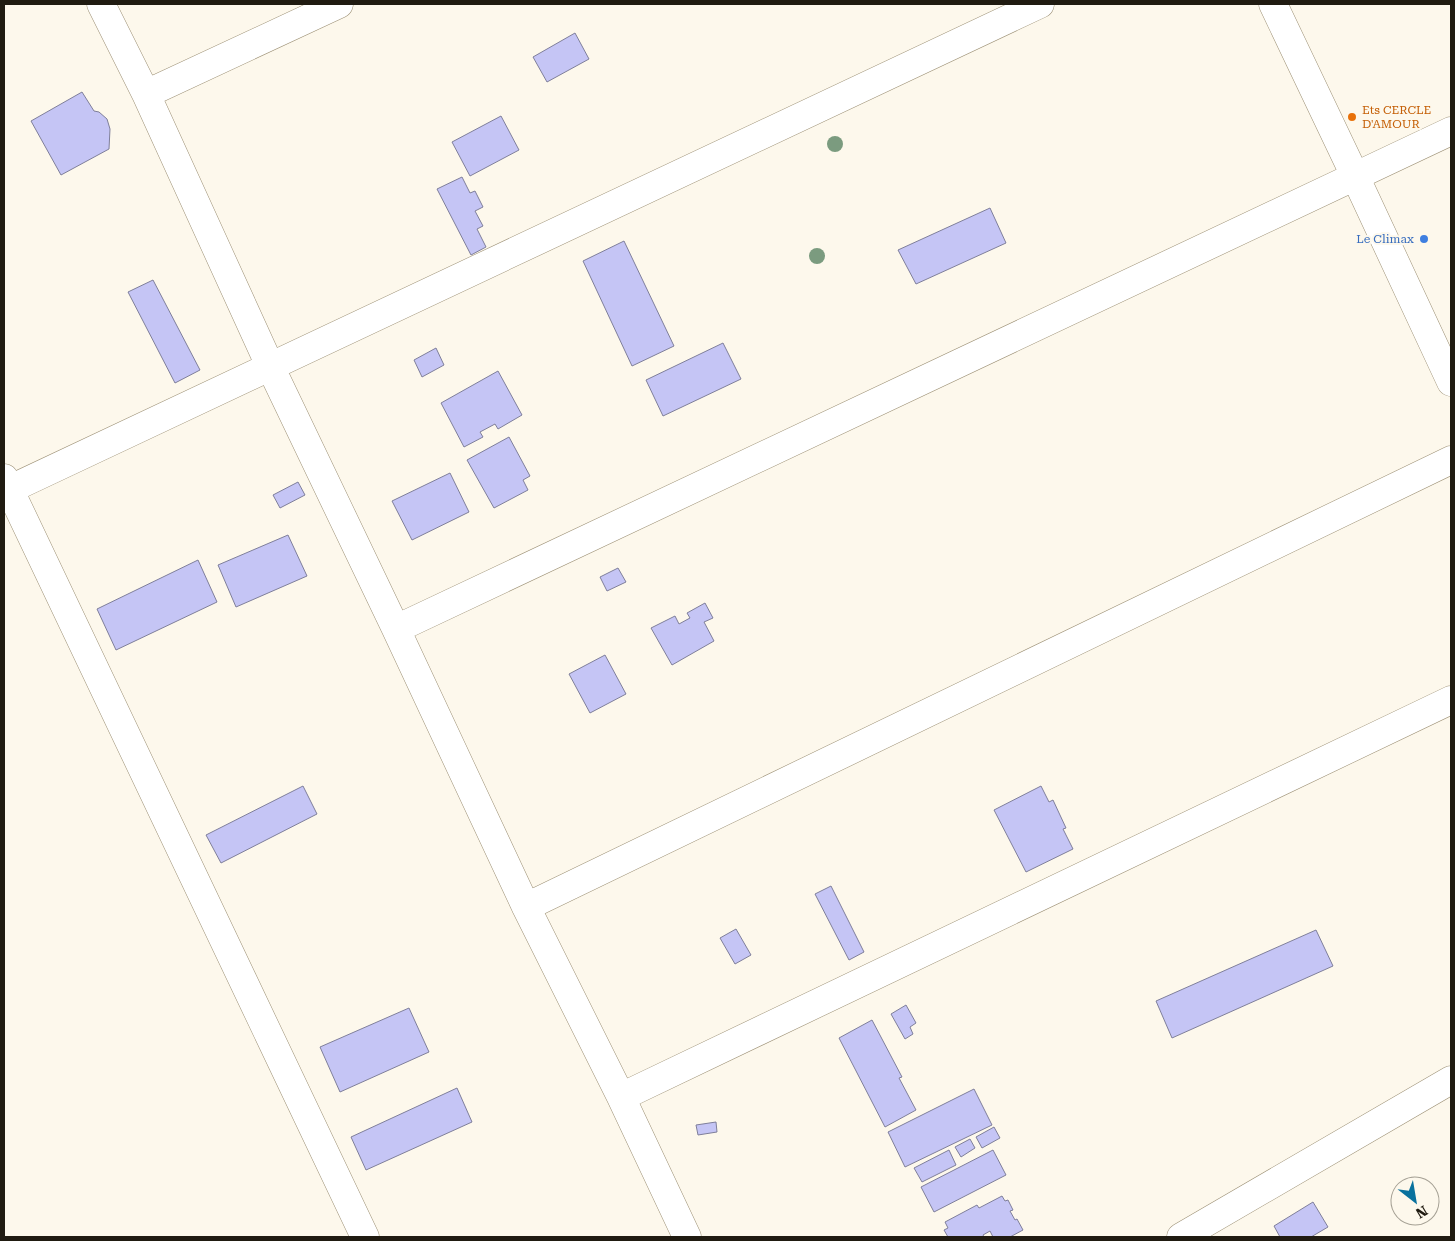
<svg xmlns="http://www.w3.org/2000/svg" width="1455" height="1241" font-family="'Roboto Serif',serif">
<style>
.building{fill:#c5c5f5;stroke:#7f7f9a}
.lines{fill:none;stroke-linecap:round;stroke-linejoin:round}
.minor-casing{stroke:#9d9176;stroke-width:29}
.minor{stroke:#fff;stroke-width:28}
.tree{fill:#7b9b7f}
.food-dot{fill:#e8710a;stroke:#fdf8ec;stroke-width:2}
.shop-dot{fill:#3f7fe0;stroke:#fdf8ec;stroke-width:2}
.labels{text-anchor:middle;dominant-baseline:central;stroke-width:4;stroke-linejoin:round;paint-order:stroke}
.food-label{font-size:12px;fill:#c56008;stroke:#fdf8ec;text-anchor:start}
.shop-label{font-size:12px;fill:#366cbe;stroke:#fdf8ec;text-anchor:end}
</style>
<rect width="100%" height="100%" fill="#fdf8ec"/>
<!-- building -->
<path class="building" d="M 575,33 L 589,59 L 547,82 L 533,57 Z
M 82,92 L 94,111 L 99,112 L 107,119 L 110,129 L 109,149 L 61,175 L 31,121 Z
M 501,116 L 519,150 L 470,176 L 452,142 Z
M 462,177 L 470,193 L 475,191 L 483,207 L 475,211 L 483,226 L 477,229 L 486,247 L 471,255 L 437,189 Z
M 990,208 L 1006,243 L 916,284 L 898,250 Z
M 624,241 L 674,346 L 632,366 L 583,261 Z
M 153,280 L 200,370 L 175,383 L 128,292 Z
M 723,343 L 741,379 L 663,416 L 646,380 Z
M 436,348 L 444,365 L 422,377 L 414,360 Z
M 498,371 L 522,415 L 498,429 L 495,424 L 480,432 L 483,437 L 464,447 L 441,403 Z
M 509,437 L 530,476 L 523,480 L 528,490 L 494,508 L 467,460 Z
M 450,473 L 469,512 L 412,540 L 392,501 Z
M 298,482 L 305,495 L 280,508 L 273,495 Z
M 288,535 L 307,576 L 236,607 L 218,565 Z
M 198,560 L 217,602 L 116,650 L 97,609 Z
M 618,568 L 626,582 L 607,591 L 600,577 Z
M 705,603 L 713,618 L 704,622 L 714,641 L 672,665 L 651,628 L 675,616 L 679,624 L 690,618 L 687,613 Z
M 605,655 L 626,694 L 590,713 L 569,674 Z
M 303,786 L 317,814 L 221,863 L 206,835 Z
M 1041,786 L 1049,802 L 1053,800 L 1066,828 L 1063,829 L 1073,849 L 1026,872 L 994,810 Z
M 831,886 L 864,952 L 849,960 L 815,894 Z
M 736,929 L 751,955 L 735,964 L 720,938 Z
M 1316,930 L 1333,966 L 1172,1038 L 1156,1001 Z
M 906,1005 L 916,1023 L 910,1027 L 913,1034 L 905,1039 L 891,1014 Z
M 409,1008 L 429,1052 L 340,1092 L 320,1047 Z
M 872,1020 L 902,1077 L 899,1078 L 916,1110 L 885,1127 L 839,1038 Z
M 457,1088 L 472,1122 L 366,1170 L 351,1137 Z
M 974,1089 L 992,1125 L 905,1167 L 888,1132 Z
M 716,1122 L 717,1132 L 698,1135 L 696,1125 Z
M 994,1127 L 1000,1138 L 982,1148 L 976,1137 Z
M 970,1139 L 975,1148 L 961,1157 L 955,1147 Z
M 949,1150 L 956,1165 L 922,1182 L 914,1168 Z
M 993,1150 L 1006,1175 L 934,1212 L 921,1187 Z
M 1002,1196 L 1005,1201 L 1008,1200 L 1013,1210 L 1010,1211 L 1015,1220 L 1017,1219 L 1023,1230 L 1010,1237 L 993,1237 L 990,1231 L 983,1235 L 984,1237 L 948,1237 L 944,1230 L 948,1228 L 945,1222 L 977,1205 L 979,1208 Z
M 1313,1202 L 1328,1227 L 1311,1237 L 1280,1237 L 1274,1226 Z"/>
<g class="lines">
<!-- minor casing -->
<g class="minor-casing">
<path id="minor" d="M 101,4 L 146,94 L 270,366 L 396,629 L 526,907 L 621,1097 L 687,1237
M 1273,4 L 1355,176 L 1451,382
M 146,94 L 339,4
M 4,478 L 365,1237
M 4,492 L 1040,4
M 396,629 L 1451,131
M 526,907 L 1451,460
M 621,1097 L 1451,700
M 1181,1237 L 1451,1080"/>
</g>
<!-- minor -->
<use href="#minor" class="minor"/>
</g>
<!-- trees -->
<g class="tree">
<circle cx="835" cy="144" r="8"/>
<circle cx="817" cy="256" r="8"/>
</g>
<!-- markers -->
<circle class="food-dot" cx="1352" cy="117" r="5"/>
<circle class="shop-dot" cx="1424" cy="239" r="5"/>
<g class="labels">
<!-- food labels -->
<g class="food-label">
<text x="1362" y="110">Ets CERCLE<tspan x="1362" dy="14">D'AMOUR</tspan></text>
</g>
<!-- shop labels -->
<g class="shop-label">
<text x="1414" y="239">Le Climax</text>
</g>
</g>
<!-- border -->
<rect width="1455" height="1241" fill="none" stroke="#201b11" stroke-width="10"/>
<!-- north arrow -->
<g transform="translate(1415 1201) rotate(149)"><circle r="24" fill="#fdf8ec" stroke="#a5a094"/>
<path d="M0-4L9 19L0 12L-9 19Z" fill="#09719d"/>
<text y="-8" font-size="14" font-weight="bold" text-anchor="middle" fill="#201b11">N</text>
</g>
</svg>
